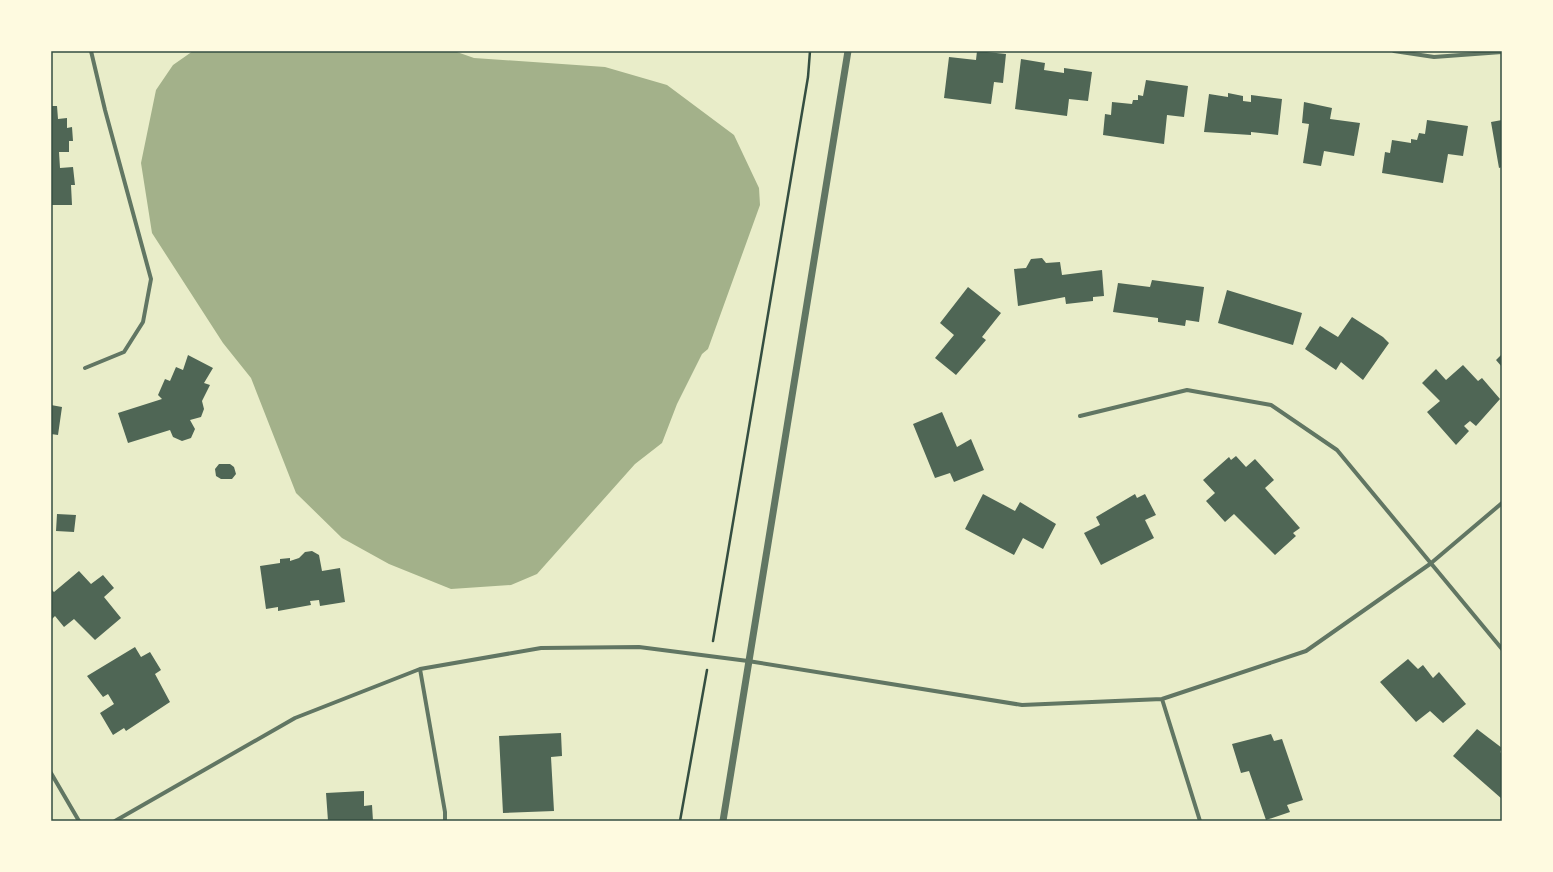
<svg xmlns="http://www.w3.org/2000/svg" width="1553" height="872" font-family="'PT Sans Narrow',sans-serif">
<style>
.water{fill:#a3b18a}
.building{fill:#4f6655}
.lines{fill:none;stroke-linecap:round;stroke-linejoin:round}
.path{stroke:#344e41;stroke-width:2.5}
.minor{stroke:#617663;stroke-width:4}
.tertiary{stroke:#617663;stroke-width:7}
.neatline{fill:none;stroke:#344e41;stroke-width:1.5}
</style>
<rect width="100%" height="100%" fill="#e9edc9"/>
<!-- water -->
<path class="water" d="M 193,51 L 454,51 L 474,58 L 605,67 L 667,85 L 734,135 L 759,188 L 760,205 L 708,349 L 702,354 L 677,404 L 662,443 L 635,464 L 537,574 L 511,585 L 451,589 L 389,564 L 342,538 L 296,493 L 251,378 L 223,343 L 152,233 L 141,163 L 156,90 L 173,65 Z"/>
<!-- building -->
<path class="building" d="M 977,51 L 1006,54 L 1003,83 L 994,82 L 991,104 L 944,98 L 949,57 L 976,60 Z
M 1021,59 L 1045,63 L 1044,70 L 1064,73 L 1064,68 L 1092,72 L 1088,101 L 1069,99 L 1067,116 L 1015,109 Z
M 1146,80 L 1188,86 L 1184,117 L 1167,115 L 1164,144 L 1103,135 L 1105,114 L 1111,115 L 1112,102 L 1132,104 L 1133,100 L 1138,100 L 1138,95 L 1143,96 Z
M 1228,93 L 1243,96 L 1243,101 L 1251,102 L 1251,95 L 1282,99 L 1278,135 L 1251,132 L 1251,135 L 1204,132 L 1209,94 L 1228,97 Z
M 1304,102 L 1332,108 L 1330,119 L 1360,123 L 1354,156 L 1324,151 L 1321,166 L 1303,163 L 1309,124 L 1302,123 Z
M 51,106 L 57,106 L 58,119 L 67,118 L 67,128 L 72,127 L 73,141 L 69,141 L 69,152 L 59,152 L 60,168 L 73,167 L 75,185 L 71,185 L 72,205 L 51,205 Z
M 1427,120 L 1468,126 L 1463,156 L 1448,154 L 1443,183 L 1382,173 L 1385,152 L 1390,153 L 1392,140 L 1411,143 L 1411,139 L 1417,140 L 1419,133 L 1425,134 Z
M 1502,120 L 1502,167 L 1499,168 L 1491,122 Z
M 1042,258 L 1046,263 L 1060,262 L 1062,275 L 1102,270 L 1104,296 L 1093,297 L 1093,301 L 1066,304 L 1065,297 L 1018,306 L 1014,269 L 1026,268 L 1031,259 Z
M 1152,280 L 1204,287 L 1199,322 L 1186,320 L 1185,326 L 1158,322 L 1158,318 L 1113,312 L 1118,283 L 1150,287 Z
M 968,287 L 1001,313 L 982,337 L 986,340 L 956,375 L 935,358 L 954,335 L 940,323 Z
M 1227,290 L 1302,313 L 1293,345 L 1218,323 Z
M 1352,317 L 1383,337 L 1389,343 L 1363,380 L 1341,362 L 1336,370 L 1305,349 L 1320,326 L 1338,337 Z
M 1502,354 L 1502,367 L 1496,360 Z
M 188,355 L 213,368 L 204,383 L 210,385 L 202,401 L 204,409 L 201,417 L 190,420 L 195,429 L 191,438 L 182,441 L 173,437 L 170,430 L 128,443 L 118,413 L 162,399 L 158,395 L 165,379 L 170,381 L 176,367 L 183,370 Z
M 1463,365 L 1478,381 L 1482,378 L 1500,399 L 1476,426 L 1470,421 L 1464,426 L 1469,431 L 1456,445 L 1427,412 L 1440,401 L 1422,383 L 1436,369 L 1446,380 Z
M 51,405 L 62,407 L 58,435 L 51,434 Z
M 942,412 L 957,447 L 971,439 L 984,470 L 954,482 L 950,473 L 935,478 L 913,424 Z
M 1236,456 L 1246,467 L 1255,459 L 1274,480 L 1265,488 L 1300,528 L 1293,533 L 1296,536 L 1275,555 L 1234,514 L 1225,522 L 1206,501 L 1215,493 L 1203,480 L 1229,457 L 1231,460 Z
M 219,464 L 230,464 L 234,467 L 236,474 L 232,479 L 221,479 L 216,476 L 215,469 Z
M 983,494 L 1015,511 L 1020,502 L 1056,524 L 1043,549 L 1023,538 L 1014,555 L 965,529 Z
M 1135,494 L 1137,498 L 1145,494 L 1156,515 L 1145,520 L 1154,538 L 1101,565 L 1084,533 L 1100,525 L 1096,517 Z
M 57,514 L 76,515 L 74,532 L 56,531 Z
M 312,551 L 319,555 L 322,571 L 340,568 L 345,602 L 320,606 L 319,600 L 310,601 L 311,605 L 278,611 L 278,607 L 266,609 L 260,566 L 280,563 L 280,559 L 290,558 L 290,561 L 299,558 L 305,552 Z
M 79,571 L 91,584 L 103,575 L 114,588 L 104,597 L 121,618 L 95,640 L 74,619 L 64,627 L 55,616 L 51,620 L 51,589 L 54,592 Z
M 135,647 L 141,657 L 150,652 L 161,670 L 155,674 L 170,702 L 126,731 L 124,728 L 113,735 L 100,713 L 114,704 L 108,694 L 103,697 L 87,676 Z
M 1408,659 L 1418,669 L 1423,665 L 1433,678 L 1439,672 L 1466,704 L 1443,723 L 1430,711 L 1416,722 L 1380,682 Z
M 1477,729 L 1502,748 L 1500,752 L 1502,754 L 1502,799 L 1453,756 Z
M 561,733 L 562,756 L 551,757 L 554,811 L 503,813 L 499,736 Z
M 1271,734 L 1274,741 L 1282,739 L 1303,800 L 1287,805 L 1290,812 L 1266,820 L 1249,771 L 1241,773 L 1232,744 Z
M 364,791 L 364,806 L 372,805 L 373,821 L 328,821 L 326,793 Z"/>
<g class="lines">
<!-- path -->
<path class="path" d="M 713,641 L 808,77 L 810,51
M 680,821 L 707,670"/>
<!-- minor -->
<path class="minor" d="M 1394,51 L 1434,57 L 1502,52
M 85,368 L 124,352 L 143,322 L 151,279 L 105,110 L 91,51
M 1080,416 L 1187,390 L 1271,405 L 1337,450 L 1502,649
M 420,669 L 445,812 L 445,821
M 1162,699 L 1200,821
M 51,773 L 79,821
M 115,821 L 295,718 L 420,669 L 541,648 L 639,647 L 748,661 L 1022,705 L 1162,699 L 1306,651 L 1430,564 L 1502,503"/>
<!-- tertiary -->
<path class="tertiary" d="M 723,821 L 848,51"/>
</g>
<!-- border -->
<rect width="1553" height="872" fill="none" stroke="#fefae0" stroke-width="104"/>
<rect x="52" y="52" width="1449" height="768" class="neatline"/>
</svg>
